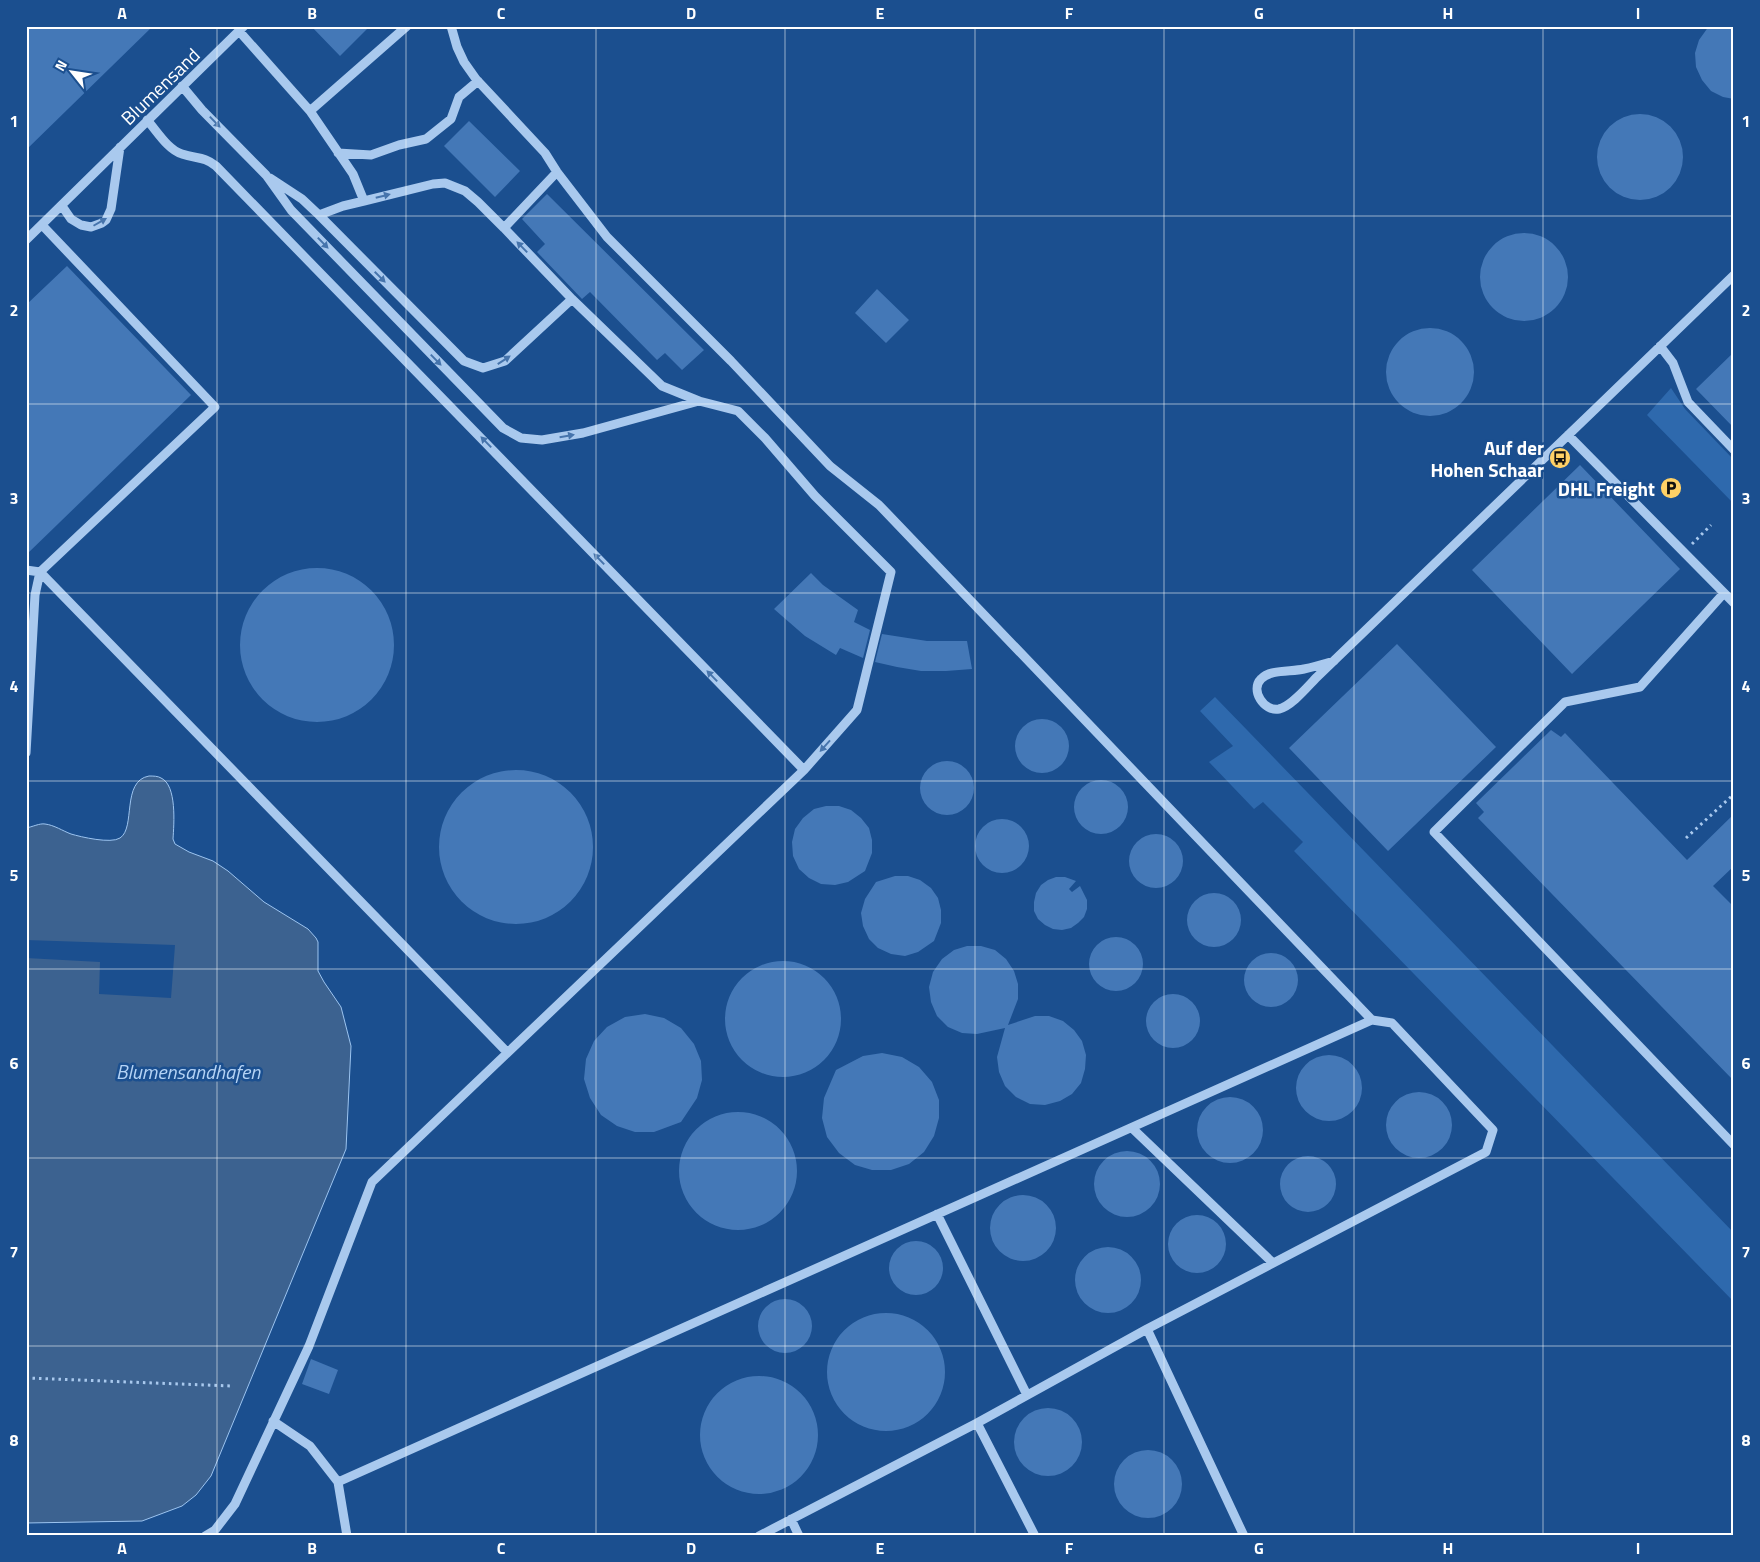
<svg xmlns="http://www.w3.org/2000/svg" width="1760" height="1562" font-family="'Titillium Web',sans-serif">
<style>
.green{fill:#2e69ad}
.water{fill:#3c6290;stroke:#9cc4f0}
.pier{fill:#1b4f8f}
.building{fill:#4478b7}
.lines{fill:none;stroke-linecap:round;stroke-linejoin:round}
.path{stroke:#a9c9ee;stroke-width:3;stroke-dasharray:2.5 4;stroke-linecap:butt}
.minor{stroke:#a9c9ee;stroke-width:9}
.oneway{fill:#4674ac}
.grid{fill:none;stroke:#fff;stroke-width:1;stroke-opacity:0.55}
.labels{text-anchor:middle;dominant-baseline:central;stroke-width:5;stroke-linejoin:round;paint-order:stroke}
.street-label{font-size:19px;fill:#fff;stroke:#1b4f8f}
.poi-label{font-size:19px;font-weight:bold;fill:#fff;stroke:#1b4f8f;text-anchor:end}
.water-label{font-size:20px;font-style:italic;fill:#b5d3f5;stroke:#1b4f8f}
.neatline{fill:none;stroke:#fff;stroke-width:2}
.grid-label{font-size:16px;text-anchor:middle;font-weight:bold;fill:#fff}
</style>
<rect width="100%" height="100%" fill="#1b4f8f"/>
<!-- green -->
<path class="green" d="M 1671,388 L 1685,409 L 1734,460 L 1734,504 L 1647,415 Z
M 1215,697 L 1734,1233 L 1734,1302 L 1294,851 L 1303,842 L 1263,802 L 1254,809 L 1209,762 L 1233,746 L 1200,711 Z"/>
<!-- water -->
<path class="water" d="M 149,776 C 153,776 158,776 161,778 C 177,785 174,824 173,839 L 175,844 L 189,852 L 213,861 L 228,871 L 264,902 L 308,929 L 316,938 L 318,942 L 318,971 L 324,982 L 341,1007 L 351,1046 L 346,1149 L 211,1476 L 196,1495 L 182,1506 L 142,1521 L 26,1523 L 26,828 C 32,827 40,823 45,824 C 54,825 63,831 71,834 C 81,837 111,844 120,838 C 136,828 121,781 149,776 Z"/>
<!-- pier -->
<path class="pier" d="M 26,940 L 175,945 L 171,998 L 99,994 L 100,962 L 26,958 Z"/>
<!-- building -->
<path class="building" d="M 26,26 L 153,26 L 26,150 Z
M 311,26 L 370,26 L 340,56 Z
M 1709,26 L 1734,26 L 1734,99 L 1723,97 L 1711,91 L 1702,80 L 1696,67 L 1695,53 L 1699,40 Z
M1597 157a43 43 0 1 1 86 0a43 43 0 1 1-86 0Z
M 469,121 L 520,171 L 495,197 L 444,146 Z
M 547,194 L 704,350 L 682,370 L 665,353 L 657,360 L 590,292 L 582,299 L 537,252 L 545,244 L 522,219 Z
M1480 277a44 44 0 1 1 88 0a44 44 0 1 1-88 0Z
M 67,266 L 191,395 L 26,555 L 26,305 Z
M 877,289 L 909,320 L 886,343 L 855,313 Z
M1386 372a44 44 0 1 1 88 0a44 44 0 1 1-88 0Z
M 1734,352 L 1734,428 L 1696,389 Z
M 1580,465 L 1680,569 L 1572,674 L 1472,570 Z
M240 645a77 77 0 1 1 154 0a77 77 0 1 1-154 0Z
M 811,573 L 823,585 L 858,610 L 854,622 L 870,630 L 863,658 L 840,648 L 836,655 L 805,636 L 774,609 Z
M 882,634 L 927,641 L 967,641 L 972,669 L 946,671 L 921,671 L 897,667 L 875,662 Z
M 1397,644 L 1496,747 L 1388,851 L 1289,748 Z
M1015 746a27 27 0 1 1 54 0a27 27 0 1 1-54 0Z
M 1551,730 L 1561,737 L 1565,733 L 1687,860 L 1734,814 L 1734,866 L 1713,886 L 1734,907 L 1734,1081 L 1478,818 L 1484,812 L 1476,803 Z
M920 788a27 27 0 1 1 54 0a27 27 0 1 1-54 0Z
M439 847a77 77 0 1 1 154 0a77 77 0 1 1-154 0Z
M1074 807a27 27 0 1 1 54 0a27 27 0 1 1-54 0Z
M 826,806 L 839,806 L 851,810 L 861,818 L 869,828 L 872,840 L 872,853 L 865,871 L 848,882 L 835,885 L 821,884 L 809,878 L 799,869 L 793,856 L 792,842 L 795,829 L 803,818 L 814,809 Z
M975 846a27 27 0 1 1 54 0a27 27 0 1 1-54 0Z
M1129 861a27 27 0 1 1 54 0a27 27 0 1 1-54 0Z
M 895,876 L 908,876 L 920,880 L 931,888 L 938,898 L 941,910 L 941,923 L 934,941 L 918,952 L 905,956 L 891,954 L 878,948 L 869,939 L 863,926 L 861,913 L 865,899 L 876,882 Z
M 1056,877 L 1065,877 L 1076,881 L 1069,889 L 1072,892 L 1080,886 L 1087,900 L 1087,909 L 1084,917 L 1078,923 L 1071,928 L 1062,930 L 1053,929 L 1045,925 L 1038,919 L 1034,911 L 1034,902 L 1036,893 L 1041,885 L 1048,880 Z
M1187 920a27 27 0 1 1 54 0a27 27 0 1 1-54 0Z
M1089 964a27 27 0 1 1 54 0a27 27 0 1 1-54 0Z
M 967,946 L 981,946 L 995,950 L 1006,959 L 1014,971 L 1018,984 L 1018,999 L 1008,1025 L 1035,1016 L 1049,1016 L 1063,1021 L 1074,1030 L 1082,1041 L 1086,1055 L 1085,1069 L 1081,1083 L 1072,1094 L 1060,1101 L 1045,1105 L 1030,1104 L 1016,1097 L 1005,1086 L 999,1072 L 997,1057 L 1005,1028 L 977,1034 L 962,1033 L 948,1027 L 937,1016 L 931,1002 L 929,987 L 933,972 L 942,959 L 954,950 Z
M1244 980a27 27 0 1 1 54 0a27 27 0 1 1-54 0Z
M725 1019a58 58 0 1 1 116 0a58 58 0 1 1-116 0Z
M1146 1021a27 27 0 1 1 54 0a27 27 0 1 1-54 0Z
M 645,1014 L 664,1018 L 681,1028 L 694,1044 L 701,1061 L 702,1080 L 697,1098 L 681,1122 L 654,1132 L 635,1132 L 617,1126 L 601,1115 L 590,1098 L 584,1079 L 586,1059 L 594,1041 L 607,1027 L 625,1017 Z
M 882,1053 L 902,1057 L 919,1067 L 932,1082 L 939,1100 L 939,1118 L 934,1136 L 924,1152 L 909,1164 L 891,1170 L 872,1170 L 855,1165 L 839,1153 L 827,1137 L 822,1118 L 824,1098 L 836,1070 L 863,1056 Z
M1296 1088a33 33 0 1 1 66 0a33 33 0 1 1-66 0Z
M1386 1125a33 33 0 1 1 66 0a33 33 0 1 1-66 0Z
M1197 1130a33 33 0 1 1 66 0a33 33 0 1 1-66 0Z
M679 1171a59 59 0 1 1 118 0a59 59 0 1 1-118 0Z
M1094 1184a33 33 0 1 1 66 0a33 33 0 1 1-66 0Z
M1280 1184a28 28 0 1 1 56 0a28 28 0 1 1-56 0Z
M990 1228a33 33 0 1 1 66 0a33 33 0 1 1-66 0Z
M1168 1244a29 29 0 1 1 58 0a29 29 0 1 1-58 0Z
M889 1268a27 27 0 1 1 54 0a27 27 0 1 1-54 0Z
M1075 1280a33 33 0 1 1 66 0a33 33 0 1 1-66 0Z
M758 1326a27 27 0 1 1 54 0a27 27 0 1 1-54 0Z
M827 1372a59 59 0 1 1 118 0a59 59 0 1 1-118 0Z
M 311,1359 L 338,1370 L 329,1394 L 302,1384 Z
M700 1435a59 59 0 1 1 118 0a59 59 0 1 1-118 0Z
M1014 1442a34 34 0 1 1 68 0a34 34 0 1 1-68 0Z
M1114 1484a34 34 0 1 1 68 0a34 34 0 1 1-68 0Z"/>
<g class="lines">
<!-- path -->
<path class="path" d="M 1692,544 L 1711,525
M 1686,838 L 1734,794
M 26,1378 L 232,1386"/>
<!-- minor -->
<path class="minor" d="M 451,26 L 457,47 L 464,62 L 476,79 L 545,153 L 557,172 L 607,237 L 731,361 L 830,466 L 879,505 L 1372,1020 L 1392,1023 L 1493,1130 L 1486,1152 L 1147,1329 L 977,1423 L 759,1536
M 239,31 L 310,111 L 353,174 L 364,201
M 310,111 L 407,26
M 147,120 C 157,131 168,150 182,154 C 196,159 204,156 216,166 L 804,770 L 857,710 L 891,572 L 815,496 L 765,438 L 738,411 L 699,401 L 583,433 L 542,440 L 521,438 L 503,428 L 291,210 L 266,175 L 202,110 L 182,86
M 338,153 L 371,155 L 399,145 L 426,139 L 451,119 L 459,97 L 478,81
M 270,178 L 302,199 L 319,215 L 464,361 L 483,368 L 505,361 L 572,299 L 504,228 L 557,172
M 62,206 L 71,219 L 81,225 L 91,227 L 102,223 L 106,220 L 111,209 L 120,147
M 319,215 L 343,206 L 364,201 L 433,184 L 445,183 L 465,191 L 478,202 L 504,228
M 42,225 L 215,407 L 40,572 L 507,1052
M 26,240 L 244,26
M 572,299 L 662,386 L 699,401
M 1660,346 L 1673,363 L 1688,402 L 1734,450
M 1568,435 L 1734,603
M 26,570 L 40,572 L 35,595 L 26,753
M 1724,593 L 1640,687 L 1565,702 L 1434,832 L 1734,1145
M 1334,661 C 1324,664 1314,667 1304,669 C 1291,672 1270,669 1261,679 C 1250,690 1264,712 1279,709 C 1292,706 1308,686 1317,677 C 1456,544 1595,409 1734,275
M 1132,1128 L 1273,1263
M 937,1214 L 1027,1395
M 1147,1329 L 1244,1536
M 273,1421 L 310,1446 L 338,1482 L 347,1536
M 977,1423 L 1035,1536
M 338,1482 L 1372,1020
M 791,1519 L 799,1536
M 205,1536 L 215,1530 L 235,1504 L 309,1346 L 372,1182 L 804,770"/>
</g>
<!-- one-way arrows -->
<defs><path id="oneway-solid" d="M-6-.8H1V-3.2L6.5 0L1 3.2V.8H-6Z" transform="scale(1.25)"/></defs>
<g class="oneway">
<use href="#oneway-solid" transform="translate(215 122) rotate(46)"/>
<use href="#oneway-solid" transform="translate(383 196) rotate(-14)"/>
<use href="#oneway-solid" transform="translate(100 222) rotate(-30)"/>
<use href="#oneway-solid" transform="translate(323 243) rotate(46)"/>
<use href="#oneway-solid" transform="translate(522 247) rotate(-134)"/>
<use href="#oneway-solid" transform="translate(380 277) rotate(45)"/>
<use href="#oneway-solid" transform="translate(436 360) rotate(46)"/>
<use href="#oneway-solid" transform="translate(504 360) rotate(-33)"/>
<use href="#oneway-solid" transform="translate(567 436) rotate(-10)"/>
<use href="#oneway-solid" transform="translate(486 442) rotate(-134)"/>
<use href="#oneway-solid" transform="translate(599 559) rotate(-134)"/>
<use href="#oneway-solid" transform="translate(712 676) rotate(-134)"/>
<use href="#oneway-solid" transform="translate(825 746) rotate(132)"/>
</g>
<!-- grid -->
<path class="grid" d="M 217,26 L 217,1536M 406,26 L 406,1536M 596,26 L 596,1536M 785,26 L 785,1536M 975,26 L 975,1536M 1164,26 L 1164,1536M 1354,26 L 1354,1536M 1543,26 L 1543,1536M 26,216 L 1734,216M 26,404 L 1734,404M 26,593 L 1734,593M 26,781 L 1734,781M 26,969 L 1734,969M 26,1158 L 1734,1158M 26,1346 L 1734,1346"/>
<!-- icons -->
<defs>
<g id="bus-disc" transform="scale(1.125)"><circle r="9.5" fill="#ffd166" stroke="#1b4f8f"/><path d="M-5-6H5V4H4V6H2V4H-2V6H-4V4H-5ZM-3.5-4V0h7V-4ZM-3.5 1.2v1.5H-2V1.2ZM2 1.2v1.5H3.5V1.2Z" fill="#111"/></g>
<g id="parking-disc" transform="scale(1.125)"><circle r="9.5" fill="#ffd166" stroke="#1b4f8f"/><path d="M-3.5-5.5H1a3.5 3.5 0 0 1 0 7H-1V5.5H-3.5ZM-1-3.4V-.6H.8a1.4 1.4 0 0 0 0-2.8Z" fill="#111"/></g>
</defs>
<g fill-rule="evenodd">
<use href="#bus-disc" x="1560" y="458"/>
<use href="#parking-disc" x="1671" y="488"/>
</g>
<g class="labels">
<!-- street labels -->
<g class="street-label">
<text transform="translate(160 86) rotate(-44)">Blumensand</text>
</g>
<!-- poi labels -->
<g class="poi-label">
<text x="1544" y="447">Auf der<tspan x="1544" dy="22">Hohen Schaar</tspan></text>
<text x="1655" y="488">DHL Freight</text>
</g>
<!-- water labels -->
<g class="water-label">
<text x="188" y="1071">Blumensandhafen</text>
</g>
</g>
<!-- border -->
<rect width="1760" height="1562" fill="none" stroke="#1b4f8f" stroke-width="55"/>
<!-- north arrow -->
<g transform="translate(72 72) rotate(300)" stroke="#1b4f8f" stroke-width="4" paint-order="stroke">
<path d="M0-4L9 19L0 12L-9 19Z" fill="#ffffff"/>
<text y="-8" font-size="14" font-weight="bold" text-anchor="middle" fill="#ffffff">N</text>
</g>
<rect x="28" y="28" width="1704" height="1506" class="neatline"/>
<g class="grid-label">
<text x="122" y="19">A</text>
<text x="312" y="19">B</text>
<text x="501" y="19">C</text>
<text x="691" y="19">D</text>
<text x="880" y="19">E</text>
<text x="1069" y="19">F</text>
<text x="1259" y="19">G</text>
<text x="1448" y="19">H</text>
<text x="1638" y="19">I</text>
<text x="14" y="127">1</text>
<text x="1746" y="127">1</text>
<text x="14" y="316">2</text>
<text x="1746" y="316">2</text>
<text x="14" y="504">3</text>
<text x="1746" y="504">3</text>
<text x="14" y="692">4</text>
<text x="1746" y="692">4</text>
<text x="14" y="881">5</text>
<text x="1746" y="881">5</text>
<text x="14" y="1069">6</text>
<text x="1746" y="1069">6</text>
<text x="14" y="1258">7</text>
<text x="1746" y="1258">7</text>
<text x="14" y="1446">8</text>
<text x="1746" y="1446">8</text>
<text x="122" y="1554">A</text>
<text x="312" y="1554">B</text>
<text x="501" y="1554">C</text>
<text x="691" y="1554">D</text>
<text x="880" y="1554">E</text>
<text x="1069" y="1554">F</text>
<text x="1259" y="1554">G</text>
<text x="1448" y="1554">H</text>
<text x="1638" y="1554">I</text>
</g>
</svg>
